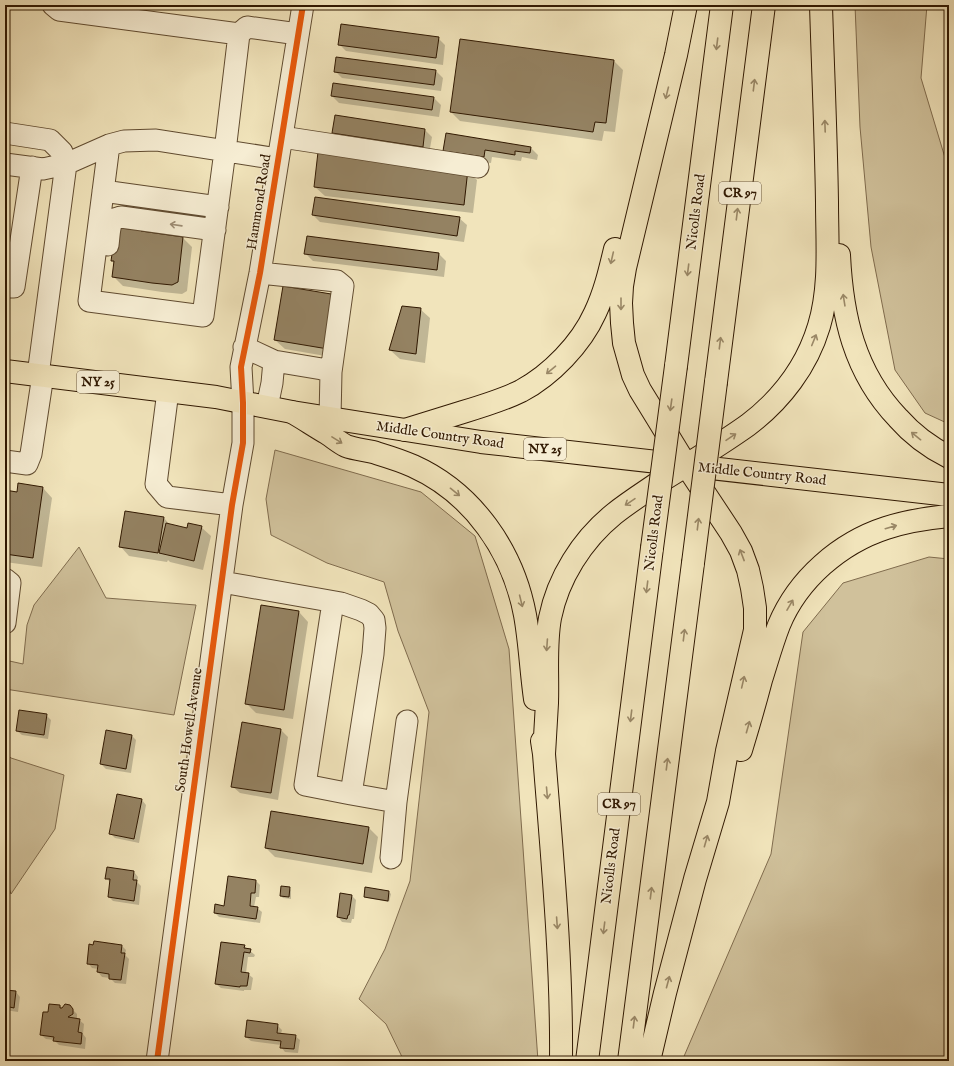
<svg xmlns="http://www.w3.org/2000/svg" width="954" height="1066" font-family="'IM FELL English',serif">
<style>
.green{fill:#d0c19b;stroke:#806c4e}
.shadow{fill:#0003}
.building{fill:#948262;stroke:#301801}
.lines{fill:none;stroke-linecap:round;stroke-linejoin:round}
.minor-casing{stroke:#604b30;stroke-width:23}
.major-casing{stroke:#301801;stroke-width:24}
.highway-casing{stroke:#301801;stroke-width:24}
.minor{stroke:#f6edd3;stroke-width:21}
.major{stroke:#f1e4bb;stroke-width:22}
.highway{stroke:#f1e4bb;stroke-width:22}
.highway-bridge-casing{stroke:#301801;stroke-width:24;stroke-linecap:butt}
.highway-bridge{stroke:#f1e4bb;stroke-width:22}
.cycleway-casing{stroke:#f6edd3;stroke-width:8}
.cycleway{stroke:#e8590c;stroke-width:6}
.oneway{stroke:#9a8867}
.oneway2{stroke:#9d8d74}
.labels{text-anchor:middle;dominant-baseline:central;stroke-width:3;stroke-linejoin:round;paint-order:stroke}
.shield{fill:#f6edd3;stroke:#6b5840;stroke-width:1}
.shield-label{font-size:13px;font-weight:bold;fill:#301801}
.street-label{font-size:14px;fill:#301801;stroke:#f6edd3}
</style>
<rect width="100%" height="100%" fill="#f1e4bb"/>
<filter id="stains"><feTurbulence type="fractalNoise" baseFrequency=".005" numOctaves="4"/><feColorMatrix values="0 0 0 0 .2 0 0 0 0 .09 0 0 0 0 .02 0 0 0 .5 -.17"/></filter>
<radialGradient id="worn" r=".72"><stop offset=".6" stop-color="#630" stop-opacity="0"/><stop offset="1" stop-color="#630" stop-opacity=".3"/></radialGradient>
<!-- green -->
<path class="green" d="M 855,5 L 927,5 L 921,78 L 949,171 L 949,424 L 925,413 L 895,370 L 871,247 L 860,127 Z
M 275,450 L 421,492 L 475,536 L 509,649 L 538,1061 L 404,1061 L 386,1024 L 359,999 L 385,949 L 410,881 L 429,712 L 398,631 L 384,582 L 327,563 L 271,535 L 266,499 Z
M 79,547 L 106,598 L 196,605 L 174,715 L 5,689 L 5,660 L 23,664 L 27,625 L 34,605 Z
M 929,557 L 949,559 L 949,1061 L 682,1061 L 771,854 L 803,632 L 843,583 Z
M 5,753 L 11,758 L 64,775 L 55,829 L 11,894 L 5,876 Z"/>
<!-- shadow -->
<path class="shadow" d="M 438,38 L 445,45 L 443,65 L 346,51 L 339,44 Z
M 461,40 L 614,61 L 623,70 L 615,132 L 604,131 L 602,141 L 460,121 L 451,112 Z
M 335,71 L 436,71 L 443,78 L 441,91 L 342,78 Z
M 332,96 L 434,98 L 441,105 L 439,117 L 339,103 Z
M 425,130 L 432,137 L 429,154 L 340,140 L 333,133 Z
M 531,148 L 538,155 L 537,160 L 522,157 L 521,161 L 492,157 L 491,163 L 451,157 L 444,150 Z
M 467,170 L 477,180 L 473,213 L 325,196 L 315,187 Z
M 313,215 L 459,218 L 467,225 L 464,242 L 320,222 Z
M 141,227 L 146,232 L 183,238 L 192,247 L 187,291 L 182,294 L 162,292 L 123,286 L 113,276 L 115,264 L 112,261 Z
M 308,237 L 439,254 L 446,261 L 444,277 L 313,261 L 306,254 Z
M 284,288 L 337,358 L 285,349 L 275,340 Z
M 420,309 L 430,318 L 425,363 L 400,359 L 390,350 Z
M 19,485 L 43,488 L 52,498 L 42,567 L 5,562 L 5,491 L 17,493 Z
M 164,518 L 170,525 L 187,529 L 201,527 L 211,536 L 203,570 L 170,562 L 168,560 L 167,562 L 129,556 L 120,546 Z
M 262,606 L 299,612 L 308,622 L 293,719 L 256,713 L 247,704 Z
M 46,715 L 51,720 L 48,739 L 22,735 L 17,731 Z
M 243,723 L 281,730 L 288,737 L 278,800 L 240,793 L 232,786 Z
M 132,736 L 136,740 L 131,773 L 106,769 L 101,764 Z
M 118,795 L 142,800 L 146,805 L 139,843 L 115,838 L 110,833 Z
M 369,828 L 378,837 L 372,873 L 275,857 L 266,848 Z
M 134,872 L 138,877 L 137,882 L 141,886 L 139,905 L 113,901 L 109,897 L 111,883 L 106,878 Z
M 229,877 L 256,881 L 260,885 L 259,897 L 256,897 L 254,907 L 257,908 L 262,912 L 260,923 L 219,917 L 215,913 L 225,907 Z
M 289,888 L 291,890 L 291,899 L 283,898 L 281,896 Z
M 389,892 L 391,894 L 389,902 L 367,898 L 365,896 Z
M 352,896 L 356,900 L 354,919 L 352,919 L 351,923 L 342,922 L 338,917 Z
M 122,946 L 126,950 L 125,955 L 129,959 L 126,984 L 115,983 L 110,978 L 102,977 L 98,972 L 98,969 L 92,968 L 88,963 Z
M 244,946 L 255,955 L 254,957 L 248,957 L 246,973 L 248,974 L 253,978 L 251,990 L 244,990 L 244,991 L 221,988 L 216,984 Z
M 5,991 L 16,992 L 20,997 L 18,1012 L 5,1010 Z
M 60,1006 L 63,1009 L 69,1006 L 77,1014 L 77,1019 L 79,1020 L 84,1024 L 83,1034 L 86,1038 L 85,1049 L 59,1045 L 54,1040 L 46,1039 L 41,1035 L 49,1013 Z
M 277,1025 L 282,1030 L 281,1034 L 295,1036 L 300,1040 L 298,1053 L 285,1052 L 281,1047 L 281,1045 L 251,1041 L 246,1037 Z"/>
<!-- building -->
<path class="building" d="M 341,24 L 439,37 L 436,58 L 338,45 Z
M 460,39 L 614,60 L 606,123 L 595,122 L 593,132 L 450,112 Z
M 336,57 L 436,70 L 434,85 L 334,72 Z
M 333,83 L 434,97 L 432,110 L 331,96 Z
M 335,115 L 425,129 L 423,147 L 332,133 Z
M 446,133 L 531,147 L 530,153 L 515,151 L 515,155 L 485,150 L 484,157 L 443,151 Z
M 318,152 L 468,169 L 464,205 L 314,187 Z
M 315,197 L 460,217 L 457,236 L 312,215 Z
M 131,225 L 142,226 L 141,231 L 183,237 L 178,282 L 172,285 L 152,283 L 112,277 L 114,261 L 111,261 L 113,247 L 119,228 L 131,229 Z
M 307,236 L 439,253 L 437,270 L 304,254 Z
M 283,286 L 337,295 L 328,349 L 274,340 Z
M 402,306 L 421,308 L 416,354 L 389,350 Z
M 18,483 L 43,487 L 33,558 L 5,554 L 5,490 L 17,492 Z
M 125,511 L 164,517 L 158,553 L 119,547 Z
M 166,523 L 187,528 L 188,523 L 202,526 L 194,561 L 159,553 Z
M 261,605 L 299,611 L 284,710 L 245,704 Z
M 19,710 L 47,714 L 44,735 L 16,731 Z
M 242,722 L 281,729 L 271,793 L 231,787 Z
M 106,730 L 132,735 L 126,769 L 100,764 Z
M 117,794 L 142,799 L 134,839 L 109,834 Z
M 271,811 L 369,827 L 363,864 L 265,848 Z
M 107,867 L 134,871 L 133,880 L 137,880 L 134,901 L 108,897 L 110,879 L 105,879 Z
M 228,876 L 256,880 L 255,893 L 251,893 L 250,906 L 258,907 L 256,919 L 214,913 L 215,904 L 224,906 Z
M 281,886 L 290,887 L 289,897 L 280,896 Z
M 365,887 L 389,891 L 388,901 L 364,897 Z
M 340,893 L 352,895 L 349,915 L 348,915 L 347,919 L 337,917 Z
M 94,941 L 122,945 L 121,953 L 125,953 L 121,980 L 109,979 L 109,974 L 97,972 L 98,965 L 87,964 L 89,944 L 93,945 Z
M 221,942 L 245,945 L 244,948 L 251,949 L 250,953 L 244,952 L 241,972 L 249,973 L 247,986 L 240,986 L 240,987 L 215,984 Z
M 5,990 L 16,991 L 14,1008 L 5,1006 Z
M 49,1004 L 60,1005 L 60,1008 L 62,1008 L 65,1004 L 70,1005 L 73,1009 L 73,1014 L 68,1017 L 80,1019 L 78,1032 L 82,1033 L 81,1044 L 53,1041 L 54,1037 L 40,1035 L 43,1012 L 48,1012 Z
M 247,1020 L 278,1024 L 277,1033 L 296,1035 L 294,1049 L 280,1048 L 281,1041 L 245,1037 Z"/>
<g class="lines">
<!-- minor casing -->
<g class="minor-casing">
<path id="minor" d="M 53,5 L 59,10 L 239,34 L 225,151 L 203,316 L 89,301 L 109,145
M 239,34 L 247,27 L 298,34
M 5,133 L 50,140 L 62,152 L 66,164 L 38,375
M 282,137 L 478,167
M 5,164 L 43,169 L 66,164 L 109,145 L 124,141 L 156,140 L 278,159
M 103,191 L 218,207
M 108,245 C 109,239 109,223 114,219 C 116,218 118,218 121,217 L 215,230
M 260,273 L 337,281 L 343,286 L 331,372 L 330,418
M 5,287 L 14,287 L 32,167
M 244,347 L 274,361 L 322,369 L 331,372
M 168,391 L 156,484 L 167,497 L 232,505
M 267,407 L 272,383 L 274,361
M 5,461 L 27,464 L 31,454 L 43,375
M 5,579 L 10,583 L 5,623
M 222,582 L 341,603 L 361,610 L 369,614 L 374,620 L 375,628 L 373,654 L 351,794 L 305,785 L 333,602
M 351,794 L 396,802 L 407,721
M 391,858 L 396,802
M 157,1061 L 232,505 L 243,443 L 243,403 L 241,367 L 260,273 L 303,5"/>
</g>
<!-- major casing -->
<g class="major-casing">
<path id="major" d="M 5,371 L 216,397 L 292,412 L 481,442 L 949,495"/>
</g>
<!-- highway casing -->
<g class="highway-casing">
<path id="highway" d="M 839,255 C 842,316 854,372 898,418 C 912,434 929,447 949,457
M 676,366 L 722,5
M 716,382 L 764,5
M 292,412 C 304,419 316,427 328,434 C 334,438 340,443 346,446 C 354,449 364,450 373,452 C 386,456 400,460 413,466 C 473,493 513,551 525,615 C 530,643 531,671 535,699
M 405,430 C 424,424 444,418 463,412 C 483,406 503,400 521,391 C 551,375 581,344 595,313 C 605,292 610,270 615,249
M 542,741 L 544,754 C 552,857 562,959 561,1061
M 741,750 C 748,727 755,703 761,680 C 767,661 772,643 779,625 C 798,579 840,543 886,528 C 907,521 928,518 949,516
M 544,754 C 545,737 546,720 547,703 C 548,675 545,646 550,618 C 558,578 582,540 614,514 C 629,502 645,492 661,481 C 690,463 720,445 748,425 C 781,400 807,366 819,326 C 831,286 827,243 827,202 C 826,136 823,71 821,5
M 587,1061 L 652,548
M 629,1061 L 693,563
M 649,1061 L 665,993 L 695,879 L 718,802 L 727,751 L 755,630 L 755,608 L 752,588 L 748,570 L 741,551 L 731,533 L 686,465 L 648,403 L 640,390 L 633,375 L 624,343 L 622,323 L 621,303 L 622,286 L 625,268 L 676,55 L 686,5"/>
</g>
<!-- minor -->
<use href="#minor" class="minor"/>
<!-- major -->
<use href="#major" class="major"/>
<!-- highway -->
<use href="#highway" class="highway"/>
<!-- highway-bridge casing -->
<g class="highway-bridge-casing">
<path id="highway-bridge" d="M 652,548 L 676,366
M 693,563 L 716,382"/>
</g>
<!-- highway-bridge -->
<use href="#highway-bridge" class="highway-bridge"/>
<!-- cycleway casing -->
<g class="cycleway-casing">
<path id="cycleway" d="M 157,1061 L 232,505 L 243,443 L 243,403 L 241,367 L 260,273 L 303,5"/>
</g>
<!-- cycleway -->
<use href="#cycleway" class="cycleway"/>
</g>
<!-- one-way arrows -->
<defs><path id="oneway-shaft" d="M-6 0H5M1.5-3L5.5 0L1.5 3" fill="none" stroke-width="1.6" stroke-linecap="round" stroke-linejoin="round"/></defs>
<g class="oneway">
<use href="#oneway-shaft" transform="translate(717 44) rotate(97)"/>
<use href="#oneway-shaft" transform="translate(754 85) rotate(-83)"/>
<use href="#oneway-shaft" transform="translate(667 93) rotate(104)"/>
<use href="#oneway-shaft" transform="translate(825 126) rotate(-92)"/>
<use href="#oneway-shaft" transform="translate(737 214) rotate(-83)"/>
<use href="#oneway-shaft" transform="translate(612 258) rotate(103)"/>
<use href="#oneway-shaft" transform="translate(688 270) rotate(97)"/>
<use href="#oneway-shaft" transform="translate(844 300) rotate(-99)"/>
<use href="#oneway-shaft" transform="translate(621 304) rotate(90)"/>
<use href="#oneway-shaft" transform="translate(814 340) rotate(-68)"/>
<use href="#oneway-shaft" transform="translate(720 343) rotate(-83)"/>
<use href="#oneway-shaft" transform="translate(551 370) rotate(140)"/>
<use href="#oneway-shaft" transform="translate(671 405) rotate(98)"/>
<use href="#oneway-shaft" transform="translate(916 436) rotate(-141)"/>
<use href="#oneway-shaft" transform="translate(731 437) rotate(-34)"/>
<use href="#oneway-shaft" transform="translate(337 440) rotate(32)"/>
<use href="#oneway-shaft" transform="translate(455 492) rotate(39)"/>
<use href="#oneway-shaft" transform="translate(630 502) rotate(146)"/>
<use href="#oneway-shaft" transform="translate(698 524) rotate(-83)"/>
<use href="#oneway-shaft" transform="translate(891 527) rotate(-16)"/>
<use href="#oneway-shaft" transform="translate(742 555) rotate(-111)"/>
<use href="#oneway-shaft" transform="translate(647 587) rotate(97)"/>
<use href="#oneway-shaft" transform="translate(521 601) rotate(76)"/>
<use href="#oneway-shaft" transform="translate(790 605) rotate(-60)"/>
<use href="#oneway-shaft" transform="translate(684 635) rotate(-83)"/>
<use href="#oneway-shaft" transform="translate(547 645) rotate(94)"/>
<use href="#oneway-shaft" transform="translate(743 682) rotate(-77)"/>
<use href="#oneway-shaft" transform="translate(631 716) rotate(97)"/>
<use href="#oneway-shaft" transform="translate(748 727) rotate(-74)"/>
<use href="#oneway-shaft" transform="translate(667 764) rotate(-83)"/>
<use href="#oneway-shaft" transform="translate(547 793) rotate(85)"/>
<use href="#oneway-shaft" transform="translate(706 841) rotate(-74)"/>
<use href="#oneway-shaft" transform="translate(651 893) rotate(-83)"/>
<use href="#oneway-shaft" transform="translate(557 923) rotate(86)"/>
<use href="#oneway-shaft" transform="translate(604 928) rotate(97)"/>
<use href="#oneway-shaft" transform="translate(668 982) rotate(-75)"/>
<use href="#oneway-shaft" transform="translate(634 1022) rotate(-83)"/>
</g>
<use class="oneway2" href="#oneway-shaft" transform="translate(176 225) rotate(-172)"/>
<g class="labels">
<!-- shield labels -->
<g class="shield">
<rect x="719" y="182" width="42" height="22" rx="3"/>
<rect x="77" y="371" width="42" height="22" rx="3"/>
<rect x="524" y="438" width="42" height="22" rx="3"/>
<rect x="598" y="793" width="42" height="22" rx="3"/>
</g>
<g class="shield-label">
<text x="740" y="193">CR 97</text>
<text x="98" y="382">NY 25</text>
<text x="545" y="449">NY 25</text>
<text x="619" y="804">CR 97</text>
</g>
<!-- street labels -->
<g class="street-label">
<text transform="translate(259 202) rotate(-81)">Hammond Road</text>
<text transform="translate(696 212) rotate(-83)">Nicolls Road</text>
<text transform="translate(440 435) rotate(8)">Middle Country Road</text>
<text transform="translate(762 474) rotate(6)">Middle Country Road</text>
<text transform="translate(654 533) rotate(-83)">Nicolls Road</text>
<text transform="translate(189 730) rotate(-82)">South Howell Avenue</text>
<text transform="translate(611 866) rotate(-83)">Nicolls Road</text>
</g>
</g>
<!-- margin -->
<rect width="954" height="1066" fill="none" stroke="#f1e4bb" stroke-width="20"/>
<rect x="6" y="6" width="942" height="1054" fill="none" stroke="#301801" stroke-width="2"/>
<rect x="10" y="10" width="934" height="1046" fill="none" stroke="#301801"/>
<rect width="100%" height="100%" filter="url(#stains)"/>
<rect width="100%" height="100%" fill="url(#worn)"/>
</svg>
